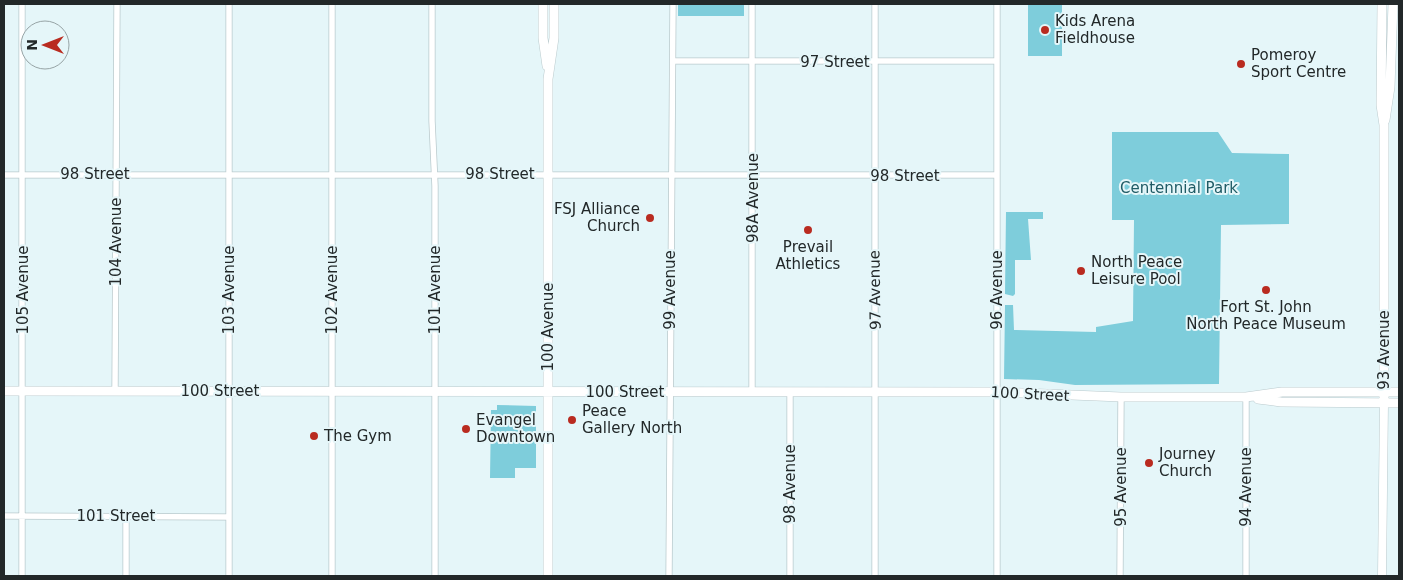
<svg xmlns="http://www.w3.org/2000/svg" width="1403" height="580" font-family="'DejaVu Sans',sans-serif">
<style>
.green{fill:#7ecddb}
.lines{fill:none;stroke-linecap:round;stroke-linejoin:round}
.minor-casing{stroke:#bacacd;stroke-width:7}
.tertiary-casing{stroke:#bacacd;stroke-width:9}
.secondary-casing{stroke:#bacacd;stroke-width:10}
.minor{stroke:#fff;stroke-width:5.5}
.tertiary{stroke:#fff;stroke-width:8}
.secondary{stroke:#fff;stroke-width:9}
.poi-dot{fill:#b92b20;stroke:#e5f6f9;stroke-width:2}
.labels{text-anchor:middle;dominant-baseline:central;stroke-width:4;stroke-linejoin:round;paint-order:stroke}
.poi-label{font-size:15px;fill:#222829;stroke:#e5f6f9;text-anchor:start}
.street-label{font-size:15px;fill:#222829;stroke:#e5f6f9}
.park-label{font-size:15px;fill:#1f5b65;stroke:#e5f6f9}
</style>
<rect width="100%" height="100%" fill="#e5f6f9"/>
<!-- green -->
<path class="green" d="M 678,4 L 744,4 L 744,16 L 678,16 Z
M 1028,4 L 1062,4 L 1062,56 L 1028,56 Z
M 1112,132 L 1218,132 L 1232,153 L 1289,154 L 1289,224 L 1221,225 L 1219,384 L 1075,385 L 1039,380 L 1004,379 L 1005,305 L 1013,305 L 1014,330 L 1096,332 L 1096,327 L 1133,321 L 1134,220 L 1112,220 Z
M 1006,212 L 1043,212 L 1043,219 L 1028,219 L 1031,260 L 1015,260 L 1015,294 L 1013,296 L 1005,294 Z
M 497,405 L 536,406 L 536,468 L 515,468 L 515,478 L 490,478 L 491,410 L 497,410 Z"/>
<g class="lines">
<!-- minor casing -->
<g class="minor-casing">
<path id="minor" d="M 22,4 L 22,576
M 229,4 L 229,576
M 432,4 L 432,121 L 435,186 L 435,576
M 674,61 L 997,61
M 4,175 L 997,175
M 115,391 L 117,4
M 752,392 L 752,4
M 790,392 L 790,576
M 1246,397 L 1246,576
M 4,516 L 229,517
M 126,517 L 126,576
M 332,576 L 332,4
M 669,576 L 673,4
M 875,576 L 875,4
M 997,576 L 997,4
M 1120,576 L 1121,397"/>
</g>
<!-- tertiary casing -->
<g class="tertiary-casing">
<path id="tertiary" d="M 1382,576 L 1384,403"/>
</g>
<!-- secondary casing -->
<g class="secondary-casing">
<path id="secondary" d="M 543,4 L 543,38 L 547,66
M 1382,4 L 1381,105 L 1384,125 L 1384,403
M 1385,120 L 1390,87 L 1393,4
M 4,391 L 997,392 L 1121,397 L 1246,397 L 1282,392 L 1399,392
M 1258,399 L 1281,402 L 1399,403
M 548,576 L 548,79 L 554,38 L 554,4"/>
</g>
<!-- minor -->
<use href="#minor" class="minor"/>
<!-- tertiary -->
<use href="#tertiary" class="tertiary"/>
<!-- secondary -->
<use href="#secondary" class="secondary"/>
</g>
<!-- markers -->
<g class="poi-dot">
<circle cx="1045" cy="30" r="5"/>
<circle cx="1241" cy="64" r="5"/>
<circle cx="650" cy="218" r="5"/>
<circle cx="808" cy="230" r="5"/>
<circle cx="1081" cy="271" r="5"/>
<circle cx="1266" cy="290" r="5"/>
<circle cx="572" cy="420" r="5"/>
<circle cx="466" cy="429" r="5"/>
<circle cx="314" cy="436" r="5"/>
<circle cx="1149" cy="463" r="5"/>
</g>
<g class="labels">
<!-- poi labels -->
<g class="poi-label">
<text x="1055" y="21">Kids Arena<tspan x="1055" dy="17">Fieldhouse</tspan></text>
<text x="1251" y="55">Pomeroy<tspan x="1251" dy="17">Sport Centre</tspan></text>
<text x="640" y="209" text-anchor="end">FSJ Alliance<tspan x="640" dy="17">Church</tspan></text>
<text x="808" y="247" text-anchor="middle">Prevail<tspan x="808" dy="17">Athletics</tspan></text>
<text x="1091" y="262">North Peace<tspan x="1091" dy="17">Leisure Pool</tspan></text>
<text x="1266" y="307" text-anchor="middle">Fort St. John<tspan x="1266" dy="17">North Peace Museum</tspan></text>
<text x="582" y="411">Peace<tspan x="582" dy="17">Gallery North</tspan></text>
<text x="476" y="420">Evangel<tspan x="476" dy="17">Downtown</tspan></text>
<text x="324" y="436">The Gym</text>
<text x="1159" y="454">Journey<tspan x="1159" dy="17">Church</tspan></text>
</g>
<!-- street labels -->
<g class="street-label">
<text x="835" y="62">97 Street</text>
<text x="95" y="174">98 Street</text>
<text x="500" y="174">98 Street</text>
<text x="905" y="176">98 Street</text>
<text transform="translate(753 198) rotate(-90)">98A Avenue</text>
<text transform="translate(116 242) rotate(-90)">104 Avenue</text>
<text transform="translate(23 290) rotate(-90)">105 Avenue</text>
<text transform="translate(229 290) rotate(-90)">103 Avenue</text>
<text transform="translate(332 290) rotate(-90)">102 Avenue</text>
<text transform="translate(435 290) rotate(-90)">101 Avenue</text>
<text transform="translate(670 290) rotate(-90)">99 Avenue</text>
<text transform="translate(875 290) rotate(-91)">97 Avenue</text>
<text transform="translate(997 290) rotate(-90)">96 Avenue</text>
<text transform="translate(548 327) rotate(-90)">100 Avenue</text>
<text transform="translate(1384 350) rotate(-90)">93 Avenue</text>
<text x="220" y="391">100 Street</text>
<text x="625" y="392">100 Street</text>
<text transform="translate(1030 394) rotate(3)">100 Street</text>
<text transform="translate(790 484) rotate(-90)">98 Avenue</text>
<text transform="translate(1121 487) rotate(-90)">95 Avenue</text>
<text transform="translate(1246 487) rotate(-90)">94 Avenue</text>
<text x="116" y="516">101 Street</text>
</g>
<!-- park labels -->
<g class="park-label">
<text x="1179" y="188">Centennial Park</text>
</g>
</g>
<!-- border -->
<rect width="1403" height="580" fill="none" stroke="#222829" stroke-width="10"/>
<!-- north arrow -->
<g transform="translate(45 45) rotate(270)"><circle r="24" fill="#e5f6f9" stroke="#97a4a6"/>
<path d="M0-4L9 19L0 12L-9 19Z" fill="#b92b20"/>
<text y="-8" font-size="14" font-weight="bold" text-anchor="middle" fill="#222829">N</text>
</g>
</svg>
